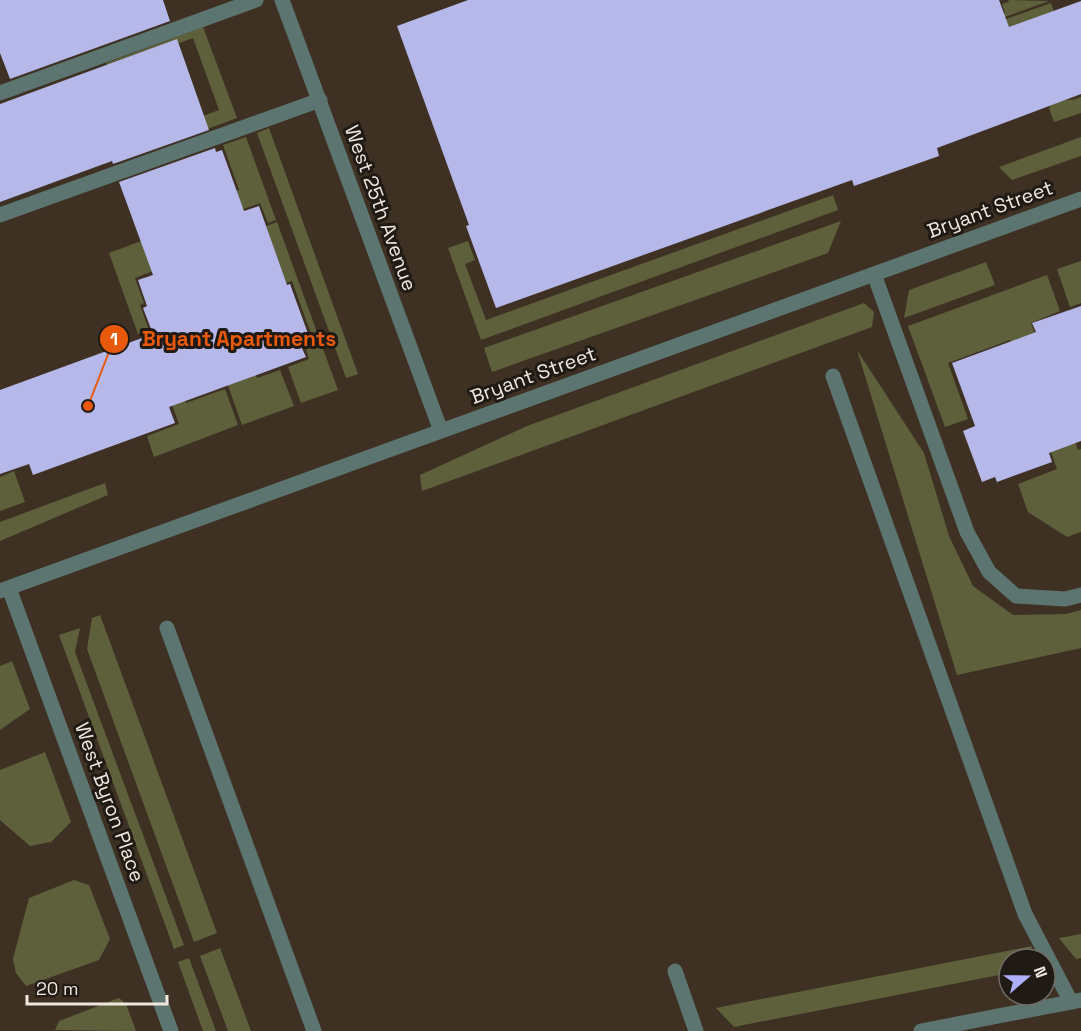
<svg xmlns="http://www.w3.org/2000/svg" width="1081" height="1031" font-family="'Space Grotesk',sans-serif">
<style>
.green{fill:#5d603b}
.building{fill:#b5b8e8}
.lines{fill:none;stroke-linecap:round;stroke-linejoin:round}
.service{stroke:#5c7570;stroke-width:15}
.minor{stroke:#5c7570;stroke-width:15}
.labels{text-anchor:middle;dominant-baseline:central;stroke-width:6;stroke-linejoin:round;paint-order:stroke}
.street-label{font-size:20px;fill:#f0e7df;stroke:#201a14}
.leader{fill:none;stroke:#e8590c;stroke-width:2}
.callout-dot{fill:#e8590c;stroke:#201a14;stroke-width:2}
.mark-label{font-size:18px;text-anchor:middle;font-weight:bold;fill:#fff}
.callout-label{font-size:21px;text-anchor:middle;font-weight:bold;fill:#e8590c;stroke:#201a14;stroke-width:6;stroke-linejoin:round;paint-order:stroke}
</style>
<rect width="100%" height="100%" fill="#3e3123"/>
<!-- green -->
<path class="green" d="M 1008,0 L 1049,1 L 972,29 L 971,25 L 1005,13 L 1002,4 L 1009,2 Z
M 1051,3 L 1063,37 L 1013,34 L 1010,26 L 976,39 L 973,31 Z
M 203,27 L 237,118 L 137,155 L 133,142 L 219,110 L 193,38 L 109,69 L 106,63 Z
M 1081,97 L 1081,113 L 1054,122 L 1049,108 C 1058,94 1069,104 1081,97 Z
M 269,128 L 358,374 L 346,378 L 257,133 Z
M 246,137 L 276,220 L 268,223 L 260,203 L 198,225 L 231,193 L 239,190 L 223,145 Z
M 1081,137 L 1081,156 L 1012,180 L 999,167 Z
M 833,195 L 838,210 L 481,340 L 448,248 L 468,241 L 475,260 L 465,264 L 486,320 Z
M 841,221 L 828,253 L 492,372 L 484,348 Z
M 192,222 L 174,263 L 135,278 L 144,303 L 140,305 L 149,330 L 138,334 L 109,253 Z
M 277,222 L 338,390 L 301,403 L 288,367 L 309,359 L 305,346 L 314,342 L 292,281 L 280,285 L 206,248 Z
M 1081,261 L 1081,303 L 1070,307 L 1057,269 Z
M 986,262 L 995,285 L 904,318 L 909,290 Z
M 1047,275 L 1060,311 L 1031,323 L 1078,450 L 1081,449 L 1081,532 L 1067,537 L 1028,512 L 1018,484 L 1057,469 L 1010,340 L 948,363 L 968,419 L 945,427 L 908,326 Z
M 864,303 L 874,312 L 872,327 L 422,491 L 420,475 L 527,426 Z
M 151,333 L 173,396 L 181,393 L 186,403 L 225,389 L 238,425 L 154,457 L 147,436 L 179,424 L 146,335 Z
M 857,350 L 924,453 L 949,536 L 973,586 L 1013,615 L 1066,614 L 1081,610 L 1081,648 L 957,675 Z
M 253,366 L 257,378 L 280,370 L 294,406 L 242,425 L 225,377 Z
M 14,471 L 25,502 L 0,511 L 0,477 Z
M 105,483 L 108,495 L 0,541 L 0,522 Z
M 100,615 L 217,933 L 194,942 L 87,649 L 92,618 Z
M 80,628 L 75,652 L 184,945 L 174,949 L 59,635 Z
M 12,661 L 30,709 L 0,730 L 0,666 Z
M 45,752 L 71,822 L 51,842 L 30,846 L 0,820 L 0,770 Z
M 74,880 L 89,885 L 110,939 L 99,960 L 26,986 L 16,973 L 13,959 L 29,898 Z
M 1081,934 L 1081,958 L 1076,959 L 1059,938 Z
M 1032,946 L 1030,959 L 1009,959 L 1009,973 L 734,1027 L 716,1008 Z
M 220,948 L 251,1031 L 228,1031 L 200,956 Z
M 189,958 L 216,1031 L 203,1031 L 178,962 Z
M 119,998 L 126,1004 L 136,1031 L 55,1030 L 59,1021 Z"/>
<!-- building -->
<path class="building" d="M 0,0 L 163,0 L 170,21 L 10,79 L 0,53 Z
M 468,0 L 999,0 L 1009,27 L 1081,1 L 1081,94 L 937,148 L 939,156 L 854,186 L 852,180 L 496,308 L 466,226 L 469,225 L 397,26 Z
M 177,39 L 209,130 L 113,164 L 112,161 L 0,202 L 0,104 Z
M 215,148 L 216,152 L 222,150 L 244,211 L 259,206 L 287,285 L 290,284 L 311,342 L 301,346 L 306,357 L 169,407 L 175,423 L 33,475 L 29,464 L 0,474 L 0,390 L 153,334 L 143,308 L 147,306 L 138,280 L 153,275 L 119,182 Z
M 1081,306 L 1081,441 L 1049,453 L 1052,462 L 997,482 L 995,477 L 982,482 L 963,431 L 975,426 L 952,363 L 1036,332 L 1032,323 Z"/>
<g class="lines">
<!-- service -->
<path class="service" d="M 0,93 L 256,0
M 0,215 L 320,100
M 874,274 L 967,532 L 989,572 L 1016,596 L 1065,599 L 1081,595
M 833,376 L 1025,914 L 1071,1002
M 167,628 L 314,1031
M 675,971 L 696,1031"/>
<!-- minor -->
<path class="minor" d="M 282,0 L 441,431
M 9,588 L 171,1031
M 0,591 L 1081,199
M 921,1031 L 1081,1000"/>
</g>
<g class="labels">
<!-- street labels -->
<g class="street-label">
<text transform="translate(381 208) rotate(70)">West 25th Avenue</text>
<text transform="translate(990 209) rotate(-20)">Bryant Street</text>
<text transform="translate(533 375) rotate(-20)">Bryant Street</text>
<text transform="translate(110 802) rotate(70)">West Byron Place</text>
</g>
</g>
<!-- callouts -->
<path class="leader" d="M88 406L114 339"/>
<g class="callout-dot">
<circle cx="88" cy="406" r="6"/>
<circle cx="114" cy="339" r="15"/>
</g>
<g class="mark-label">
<text x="114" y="345">1</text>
</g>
<g class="callout-label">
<text x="239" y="346">Bryant Apartments</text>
</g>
<!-- north arrow -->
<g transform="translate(1027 977) rotate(70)"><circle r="28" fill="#201a14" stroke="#736c65" stroke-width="1.5"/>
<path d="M0-4.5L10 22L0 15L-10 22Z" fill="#afaefa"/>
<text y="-9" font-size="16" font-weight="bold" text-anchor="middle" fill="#f0e7df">N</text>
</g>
<!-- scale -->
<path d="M27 995v9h140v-9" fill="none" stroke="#f0e7df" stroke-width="3"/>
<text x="36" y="995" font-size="18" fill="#f0e7df" stroke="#201a14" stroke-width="4.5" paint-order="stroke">20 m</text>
</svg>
